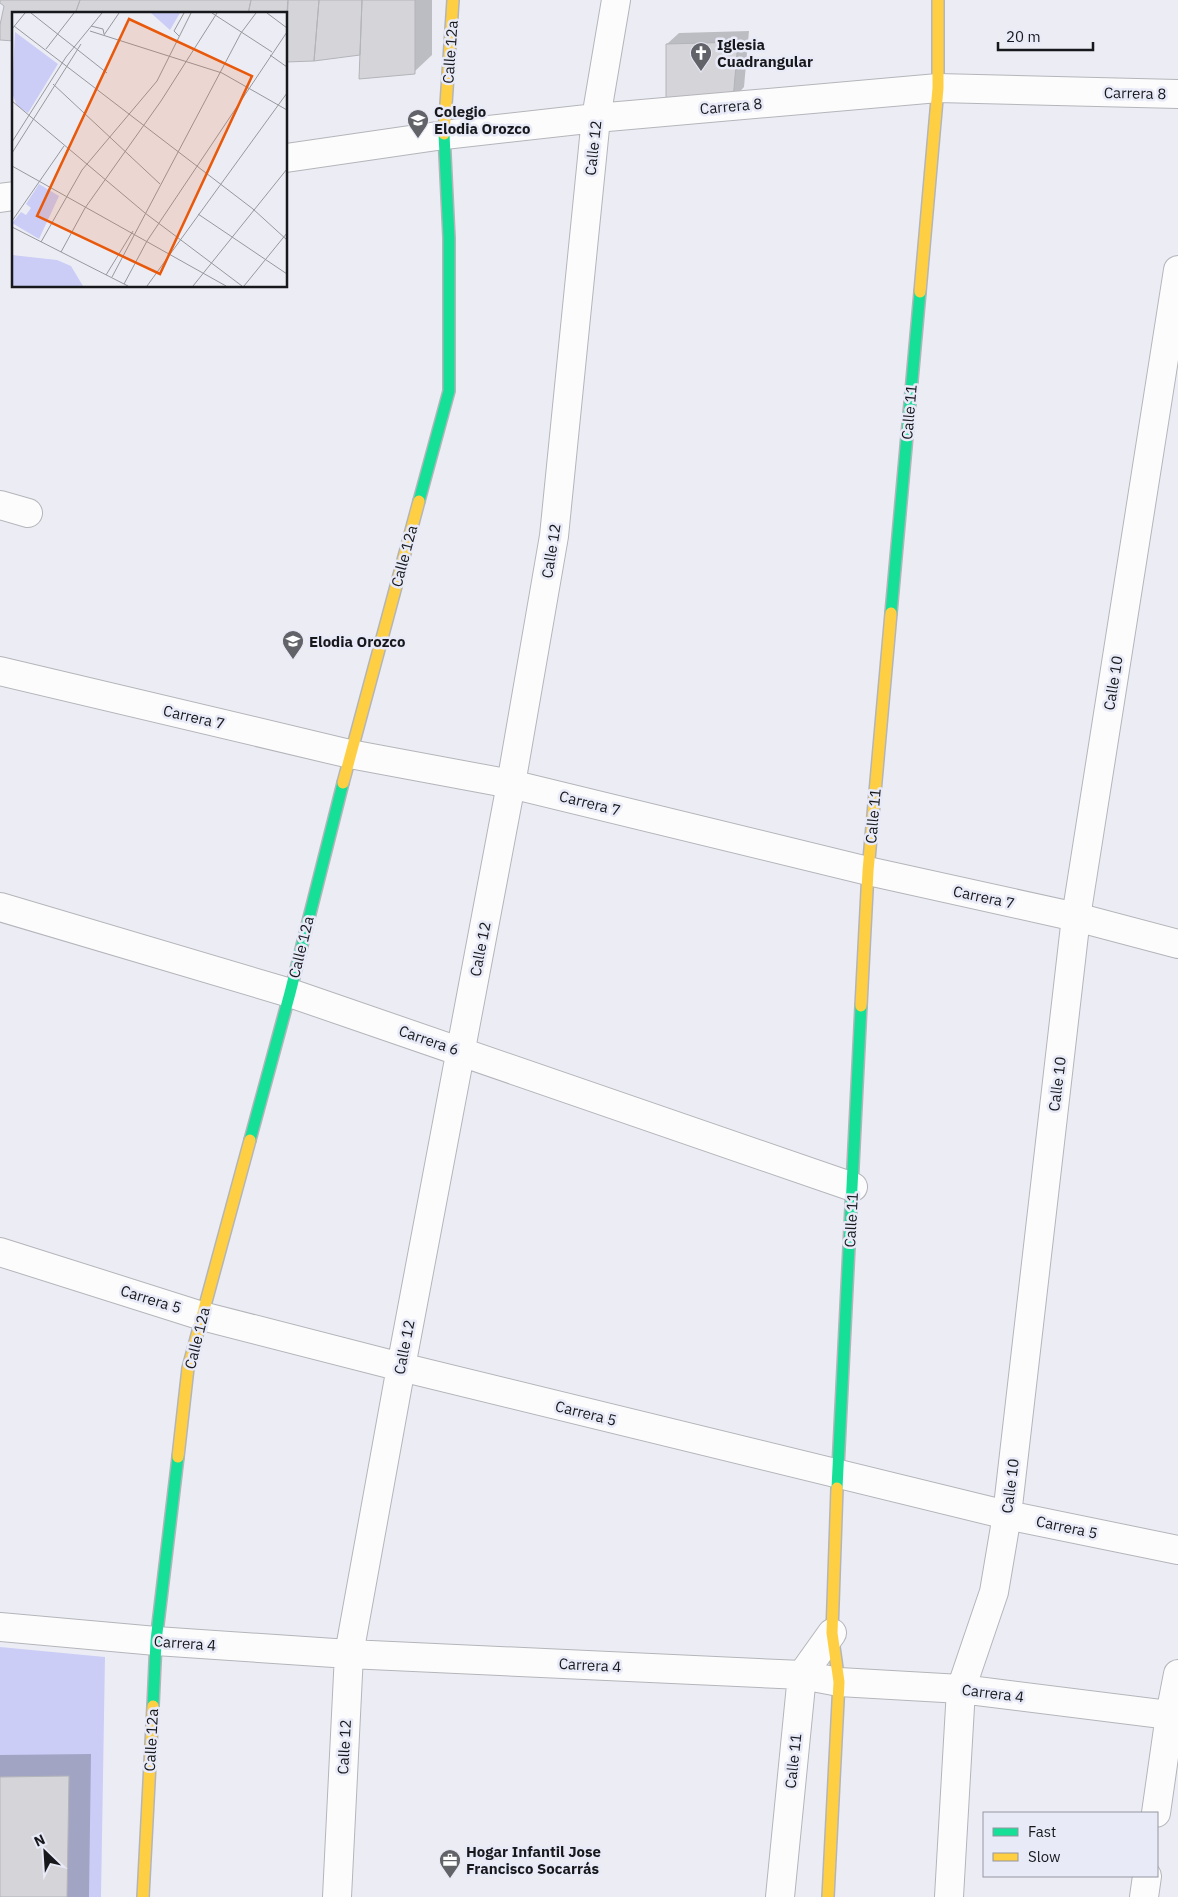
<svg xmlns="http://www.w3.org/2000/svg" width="1178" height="1897" font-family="'IBM Plex Sans',sans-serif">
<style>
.green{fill:#cbcdf6}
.shadow{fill:#0003}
.building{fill:#d4d4d9;stroke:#b3b4b9}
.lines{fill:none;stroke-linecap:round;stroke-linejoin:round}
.street-casing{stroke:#b4b5ba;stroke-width:30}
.fast-casing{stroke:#b4b5ba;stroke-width:14}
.slow-casing{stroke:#b4b5ba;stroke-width:14}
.street{stroke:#fcfcfd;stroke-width:28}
.fast{stroke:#16e098;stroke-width:11}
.slow{stroke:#ffcf43;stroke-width:11}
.labels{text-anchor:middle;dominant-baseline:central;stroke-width:5;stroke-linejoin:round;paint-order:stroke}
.poi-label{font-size:15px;font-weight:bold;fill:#17181c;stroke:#e8eaf7;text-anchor:start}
.street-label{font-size:15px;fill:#17181c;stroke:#e8eaf7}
.inset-road{fill:none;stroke:#97989e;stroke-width:1}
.view{fill:#e8590c;fill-opacity:0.15;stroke:#e8590c;stroke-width:2.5}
.inset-edge{fill:none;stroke:#17181c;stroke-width:2.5}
</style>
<rect width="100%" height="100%" fill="#ecedf4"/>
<!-- green -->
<path class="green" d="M 0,1647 L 105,1657 L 101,1897 L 0,1897 Z"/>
<!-- shadow -->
<path class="shadow" d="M 0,0 L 432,0 L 432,55 L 414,72 L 362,54 L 286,61 L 286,14 L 14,14 L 0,38 L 5,6 Z
M 749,31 L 744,87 L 733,99 L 667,44 L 679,33 Z
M 91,1754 L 89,1897 L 0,1897 L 0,1755 Z"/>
<!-- building -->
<path class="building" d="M 0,0 L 80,0 L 75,14 L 14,14 L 14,41 L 0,40 L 0,25 L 4,6 L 0,3 Z
M 80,0 L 251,0 L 248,14 L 75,14 Z
M 251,0 L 288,0 L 286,23 L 286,14 L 248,14 Z
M 288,0 L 319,0 L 314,61 L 286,62 Z
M 319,0 L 362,0 L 360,55 L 314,61 Z
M 362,0 L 415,0 L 415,74 L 359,79 Z
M 738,42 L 733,100 L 666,103 L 666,44 Z
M 69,1776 L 67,1897 L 0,1897 L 0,1777 Z"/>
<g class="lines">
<!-- street casing -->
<g class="street-casing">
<path id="street" d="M 286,158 L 444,135 L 596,118 L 938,88 L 1178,94
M 0,198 L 14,196
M 0,505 L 28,513
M 0,671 L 350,754 L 511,784 L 868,871 L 1076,917 L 1178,944
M 0,907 L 290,993 L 853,1187
M 0,1252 L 202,1316 L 401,1367 L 1007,1515 L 1178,1550
M 0,1627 L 156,1641 L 349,1654 L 802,1675 L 839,1682 L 961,1689 L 1178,1716
M 1156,1813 L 1170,1715 L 1178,1674
M 337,1897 L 349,1654 L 401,1367 L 511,784 L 554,536 L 596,118 L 616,0
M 780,1897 L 802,1675 L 832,1633
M 949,1897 L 961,1689 L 994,1592 L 1007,1515 L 1076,917 L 1178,270
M 1144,1897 L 1147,1876"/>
</g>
<!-- fast casing -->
<g class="fast-casing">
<path id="fast" d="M 419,501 L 449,391 L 449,238 L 444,134
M 891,613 L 920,292
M 250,1140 L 290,993 L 343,783
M 837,1488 L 861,1006
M 153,1706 L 156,1641 L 178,1457"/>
</g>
<!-- slow casing -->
<g class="slow-casing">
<path id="slow" d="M 444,134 L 453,0
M 920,292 L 938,88 L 938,0
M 343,783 L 419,501
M 861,1006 L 868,871 L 891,613
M 178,1457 L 188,1368 L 250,1140
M 143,1897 L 153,1706
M 828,1897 L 839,1682 L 832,1633 L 837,1488"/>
</g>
<!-- street -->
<use href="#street" class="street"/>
<!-- fast -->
<use href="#fast" class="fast"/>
<!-- slow -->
<use href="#slow" class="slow"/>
</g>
<!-- icons -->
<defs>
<g id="church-pin" transform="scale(1.125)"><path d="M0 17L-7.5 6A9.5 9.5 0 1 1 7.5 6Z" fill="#626368" stroke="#e8eaf7"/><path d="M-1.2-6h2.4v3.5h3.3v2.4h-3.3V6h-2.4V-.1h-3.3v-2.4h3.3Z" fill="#fff"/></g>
<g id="school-pin" transform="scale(1.125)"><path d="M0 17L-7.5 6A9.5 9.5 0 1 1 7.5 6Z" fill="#626368" stroke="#e8eaf7"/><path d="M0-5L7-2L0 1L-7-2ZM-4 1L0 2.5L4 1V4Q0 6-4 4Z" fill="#fff"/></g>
<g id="office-pin" transform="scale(1.125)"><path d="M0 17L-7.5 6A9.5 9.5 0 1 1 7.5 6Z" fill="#626368" stroke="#e8eaf7"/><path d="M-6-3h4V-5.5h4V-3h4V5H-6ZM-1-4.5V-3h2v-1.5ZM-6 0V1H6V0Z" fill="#fff"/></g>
</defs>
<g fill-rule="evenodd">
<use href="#church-pin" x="701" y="53"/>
<use href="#school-pin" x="418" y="120"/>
<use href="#school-pin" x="293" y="641"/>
<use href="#office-pin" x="450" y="1860"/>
</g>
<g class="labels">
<!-- poi labels -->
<g class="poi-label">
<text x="717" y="44">Iglesia<tspan x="717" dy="17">Cuadrangular</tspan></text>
<text x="434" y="111">Colegio<tspan x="434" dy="17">Elodia Orozco</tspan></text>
<text x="309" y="641">Elodia Orozco</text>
<text x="466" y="1851">Hogar Infantil Jose<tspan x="466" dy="17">Francisco Socarrás</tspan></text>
</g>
<!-- street labels -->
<g class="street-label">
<text transform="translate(450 52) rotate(-86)">Calle 12a</text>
<text transform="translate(1135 93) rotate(1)">Carrera 8</text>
<text transform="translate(731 106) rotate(-5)">Carrera 8</text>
<text transform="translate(593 148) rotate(-84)">Calle 12</text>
<text transform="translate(909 412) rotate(-85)">Calle 11</text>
<text transform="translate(551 551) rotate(-81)">Calle 12</text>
<text transform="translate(404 556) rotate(-75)">Calle 12a</text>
<text transform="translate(1113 683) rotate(-81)">Calle 10</text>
<text transform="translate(194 717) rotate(13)">Carrera 7</text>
<text transform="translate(590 803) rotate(14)">Carrera 7</text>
<text transform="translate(873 816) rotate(-85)">Calle 11</text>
<text transform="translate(984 897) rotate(12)">Carrera 7</text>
<text transform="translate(301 947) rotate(-76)">Calle 12a</text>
<text transform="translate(480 949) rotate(-79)">Calle 12</text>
<text transform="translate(429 1040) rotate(19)">Carrera 6</text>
<text transform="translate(1057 1084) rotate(-83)">Calle 10</text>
<text transform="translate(851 1220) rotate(-87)">Calle 11</text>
<text transform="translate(151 1299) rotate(17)">Carrera 5</text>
<text transform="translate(197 1338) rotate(-76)">Calle 12a</text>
<text transform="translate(404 1347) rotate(-79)">Calle 12</text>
<text transform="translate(586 1413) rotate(14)">Carrera 5</text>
<text transform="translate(1010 1486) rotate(-83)">Calle 10</text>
<text transform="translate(1067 1527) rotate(12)">Carrera 5</text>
<text transform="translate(185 1643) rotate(4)">Carrera 4</text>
<text transform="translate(590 1665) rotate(3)">Carrera 4</text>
<text transform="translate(993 1693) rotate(7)">Carrera 4</text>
<text transform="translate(151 1740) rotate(-87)">Calle 12a</text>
<text transform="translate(344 1747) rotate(-87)">Calle 12</text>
<text transform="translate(793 1761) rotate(-84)">Calle 11</text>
</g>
</g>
<!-- overview -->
<g transform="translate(12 12)">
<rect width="275" height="275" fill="#ecedf4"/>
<path d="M 139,1 L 168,1 L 158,18 ZM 3,20 L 46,52 L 16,101 L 5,94 L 0,81 ZM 27,172 L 47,184 L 27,227 L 0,211 L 9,200 L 14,203 L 19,196 L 14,192 ZM 0,243 L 45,248 L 59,254 L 71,274 L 0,274 Z" fill="#cbcdf6"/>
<path class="inset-road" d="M 19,1 L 95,61M 200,1 L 260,40M 255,1 L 275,16M 2,14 L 241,197 L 275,228M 79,14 L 91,17 L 92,22M 0,17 L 13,1M 78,19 L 210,61 L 275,98M 92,23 L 107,1M 167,24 L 162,19 L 172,1M 34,37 L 62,1M 258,43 L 275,55M 41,72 L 148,172M 0,89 L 133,201 L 230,274M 0,130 L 54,45 L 90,1M 0,141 L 69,32M 0,154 L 214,274M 186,202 L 275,262M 0,209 L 52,134M 0,215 L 116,274M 29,230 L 70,158 L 145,69 L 179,1M 49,240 L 73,196 L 149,89 L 205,1M 94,263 L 121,219M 100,265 L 229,21 L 244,1M 112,272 L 135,229 L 275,20M 135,274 L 275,81M 181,274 L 275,157M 232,274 L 275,221"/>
<path class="view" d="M 117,7 L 240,64 L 148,262 L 25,204 Z"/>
<rect width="275" height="275" class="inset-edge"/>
</g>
<!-- legend -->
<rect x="983" y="1812" width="175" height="65" fill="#e8eaf7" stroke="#94969f"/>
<rect x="993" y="1828" width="25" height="8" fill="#16e098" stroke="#94969f"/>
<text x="1028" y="1837" font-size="15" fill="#17181c">Fast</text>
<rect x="993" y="1853" width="25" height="8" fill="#ffcf43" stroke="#94969f"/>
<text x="1028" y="1862" font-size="15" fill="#17181c">Slow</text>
<!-- north arrow -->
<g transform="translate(45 1852) rotate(335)" stroke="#e8eaf7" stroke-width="4" paint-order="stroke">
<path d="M0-4L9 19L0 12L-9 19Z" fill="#17181c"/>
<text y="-8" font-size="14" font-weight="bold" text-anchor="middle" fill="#17181c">N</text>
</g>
<!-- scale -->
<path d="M998 42v8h95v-8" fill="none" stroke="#17181c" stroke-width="2.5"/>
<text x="1006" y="42" font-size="15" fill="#17181c" stroke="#e8eaf7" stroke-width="4" paint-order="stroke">20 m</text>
</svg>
